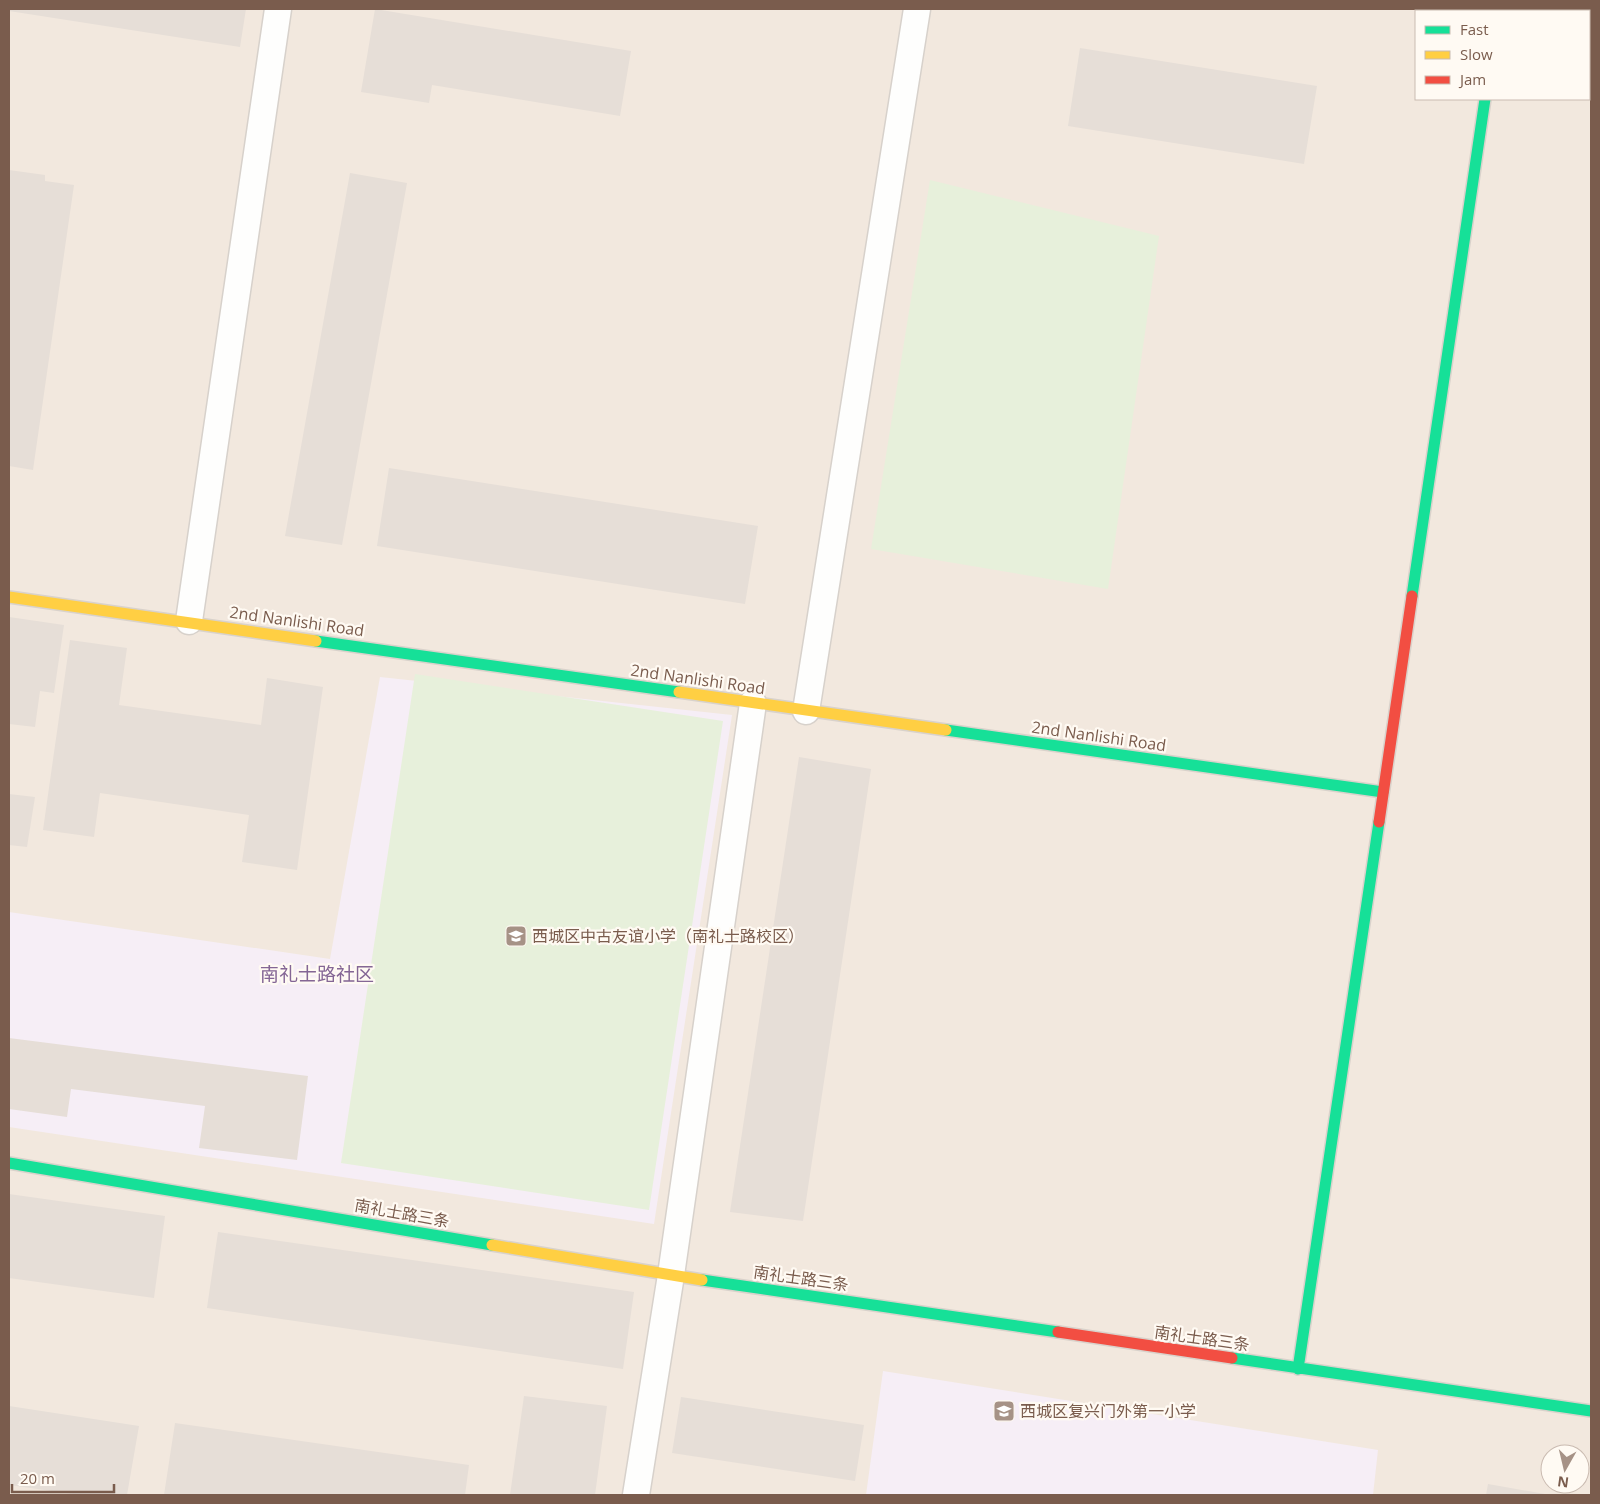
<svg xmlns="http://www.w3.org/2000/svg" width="1600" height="1504" font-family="'Open Sans','Noto Sans SC',sans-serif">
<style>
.residential{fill:#f2e8de;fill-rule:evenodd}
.education{fill:#f6eef6}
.green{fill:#e7f0db}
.building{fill:#e6ded7}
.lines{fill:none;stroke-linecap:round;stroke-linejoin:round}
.street-casing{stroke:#d7d1cb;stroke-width:29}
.fast-casing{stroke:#d9d2cb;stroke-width:14}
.slow-casing{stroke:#d9d2cb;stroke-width:14}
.jam-casing{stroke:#d9d2cb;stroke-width:14}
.street{stroke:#fefefd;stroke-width:26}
.fast{stroke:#16e098;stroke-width:11}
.slow{stroke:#ffcf43;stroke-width:11}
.jam{stroke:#f24e42;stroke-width:11}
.labels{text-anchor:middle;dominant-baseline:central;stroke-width:4.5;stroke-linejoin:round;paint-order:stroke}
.street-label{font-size:16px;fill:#7a5c4d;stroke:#fffaf3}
.poi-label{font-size:16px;fill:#7a5c4d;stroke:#fffaf3;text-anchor:start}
.quarter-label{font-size:19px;fill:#846695;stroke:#fffaf3}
</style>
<rect width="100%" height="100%" fill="#f9f5f0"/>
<!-- residential -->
<path class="residential" d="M 9,9 L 1591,9 L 1591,1495 L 9,1495 ZM 1416,11 L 1589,11 L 1589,99 L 1416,99 ZM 1550,1454 L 1580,1454 L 1580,1484 L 1550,1484 Z"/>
<!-- education -->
<path class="education" d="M 380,677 L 732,715 L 654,1224 L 9,1127 L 9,912 L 330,959 Z
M 883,1371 L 1378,1450 L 1373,1495 L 866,1495 Z"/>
<!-- green -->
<path class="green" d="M 930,180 L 1159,236 L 1108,589 L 871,549 Z
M 415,674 L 723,721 L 649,1210 L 341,1163 Z"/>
<!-- building -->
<path class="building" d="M 9,9 L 246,9 L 240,47 L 9,11 Z
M 375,9 L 631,51 L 620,116 L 432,85 L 429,103 L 361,92 Z
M 1080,48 L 1317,86 L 1304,164 L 1068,126 Z
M 9,170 L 45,175 L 45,181 L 74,185 L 33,470 L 9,466 Z
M 350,173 L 407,183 L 342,545 L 285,536 Z
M 389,468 L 758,526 L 745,604 L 377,546 Z
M 9,617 L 64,625 L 54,693 L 40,691 L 35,727 L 9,724 Z
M 70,640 L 127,648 L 119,705 L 261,725 L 267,678 L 323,687 L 297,870 L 242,862 L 249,815 L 100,793 L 94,837 L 43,830 Z
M 799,757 L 871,769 L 803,1221 L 730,1212 Z
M 9,794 L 35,797 L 27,847 L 9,845 Z
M 9,1038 L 308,1076 L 297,1160 L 199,1148 L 205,1106 L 71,1089 L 67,1117 L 9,1109 Z
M 9,1194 L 165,1216 L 154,1298 L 9,1278 Z
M 218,1232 L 634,1292 L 623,1369 L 207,1308 Z
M 524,1396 L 607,1406 L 595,1495 L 510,1495 Z
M 681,1397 L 864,1425 L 855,1481 L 672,1453 Z
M 9,1406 L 139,1426 L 127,1495 L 80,1495 L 9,1485 Z
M 175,1423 L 469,1465 L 465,1495 L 164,1495 Z
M 1488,1484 L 1545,1494 L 1545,1495 L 1486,1495 Z"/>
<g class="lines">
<!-- street casing -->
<g class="street-casing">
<path id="street" d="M 1498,11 L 1499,9
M 189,621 L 278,9
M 806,711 L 917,9
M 636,1495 L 671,1275 L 753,703"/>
</g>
<!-- fast casing -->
<g class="fast-casing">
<path id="fast" d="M 1412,596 L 1485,99
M 316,641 L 679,692
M 946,730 L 1383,792
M 9,1163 L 492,1245
M 702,1280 L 1058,1332
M 1232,1358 L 1591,1411
M 1298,1369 L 1379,822"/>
</g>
<!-- slow casing -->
<g class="slow-casing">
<path id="slow" d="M 9,597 L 316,641
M 679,692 L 946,730
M 492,1245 L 702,1280"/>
</g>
<!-- jam casing -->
<g class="jam-casing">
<path id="jam" d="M 1379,822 L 1412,596
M 1058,1332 L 1232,1358"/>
</g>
<!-- street -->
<use href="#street" class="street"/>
<!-- fast -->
<use href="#fast" class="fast"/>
<!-- slow -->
<use href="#slow" class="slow"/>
<!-- jam -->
<use href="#jam" class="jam"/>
</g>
<!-- icons -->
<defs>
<g id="school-square" transform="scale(1.125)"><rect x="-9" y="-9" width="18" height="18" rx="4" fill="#a69286" stroke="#fffaf3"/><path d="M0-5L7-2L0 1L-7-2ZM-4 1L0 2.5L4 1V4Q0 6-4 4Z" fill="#fff"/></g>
</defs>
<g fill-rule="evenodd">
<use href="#school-square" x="516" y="936"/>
<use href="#school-square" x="1004" y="1411"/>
</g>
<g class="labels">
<!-- street labels -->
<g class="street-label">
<text transform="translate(297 621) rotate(8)">2nd Nanlishi Road</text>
<text transform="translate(698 679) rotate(8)">2nd Nanlishi Road</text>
<text transform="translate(1099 736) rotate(8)">2nd Nanlishi Road</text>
<text transform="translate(402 1213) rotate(10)">南礼士路三条</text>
<text transform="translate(801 1278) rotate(8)">南礼士路三条</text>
<text transform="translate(1202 1338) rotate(8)">南礼士路三条</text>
</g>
<!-- poi labels -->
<g class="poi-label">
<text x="532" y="936">西城区中古友谊小学（南礼士路校区）</text>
<text x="1020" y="1411">西城区复兴门外第一小学</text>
</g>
<!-- quarter labels -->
<g class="quarter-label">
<text x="317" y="974">南礼士路社区</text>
</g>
</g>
<!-- border -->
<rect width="1600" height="1504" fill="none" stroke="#7a5c4d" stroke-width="20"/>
<!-- legend -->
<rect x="1415" y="10" width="175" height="90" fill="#fffaf3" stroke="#cabbb1"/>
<rect x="1425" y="26" width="25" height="8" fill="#16e098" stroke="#cabbb1"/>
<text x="1460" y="35" font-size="15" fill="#7a5c4d">Fast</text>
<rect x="1425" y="51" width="25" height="8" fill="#ffcf43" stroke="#cabbb1"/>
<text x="1460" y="60" font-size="15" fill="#7a5c4d">Slow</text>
<rect x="1425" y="76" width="25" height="8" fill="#f24e42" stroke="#cabbb1"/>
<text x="1460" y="85" font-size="15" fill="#7a5c4d">Jam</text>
<!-- north arrow -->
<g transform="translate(1565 1469) rotate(188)"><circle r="24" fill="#fffaf3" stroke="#cabbb1"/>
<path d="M0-4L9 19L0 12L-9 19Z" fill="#a69286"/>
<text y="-8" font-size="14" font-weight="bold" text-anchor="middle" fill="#7a5c4d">N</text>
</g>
<!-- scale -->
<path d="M12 1484v8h102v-8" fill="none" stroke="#7a5c4d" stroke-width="2.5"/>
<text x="20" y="1484" font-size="15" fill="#7a5c4d" stroke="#fffaf3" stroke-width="4" paint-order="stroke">20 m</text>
</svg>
